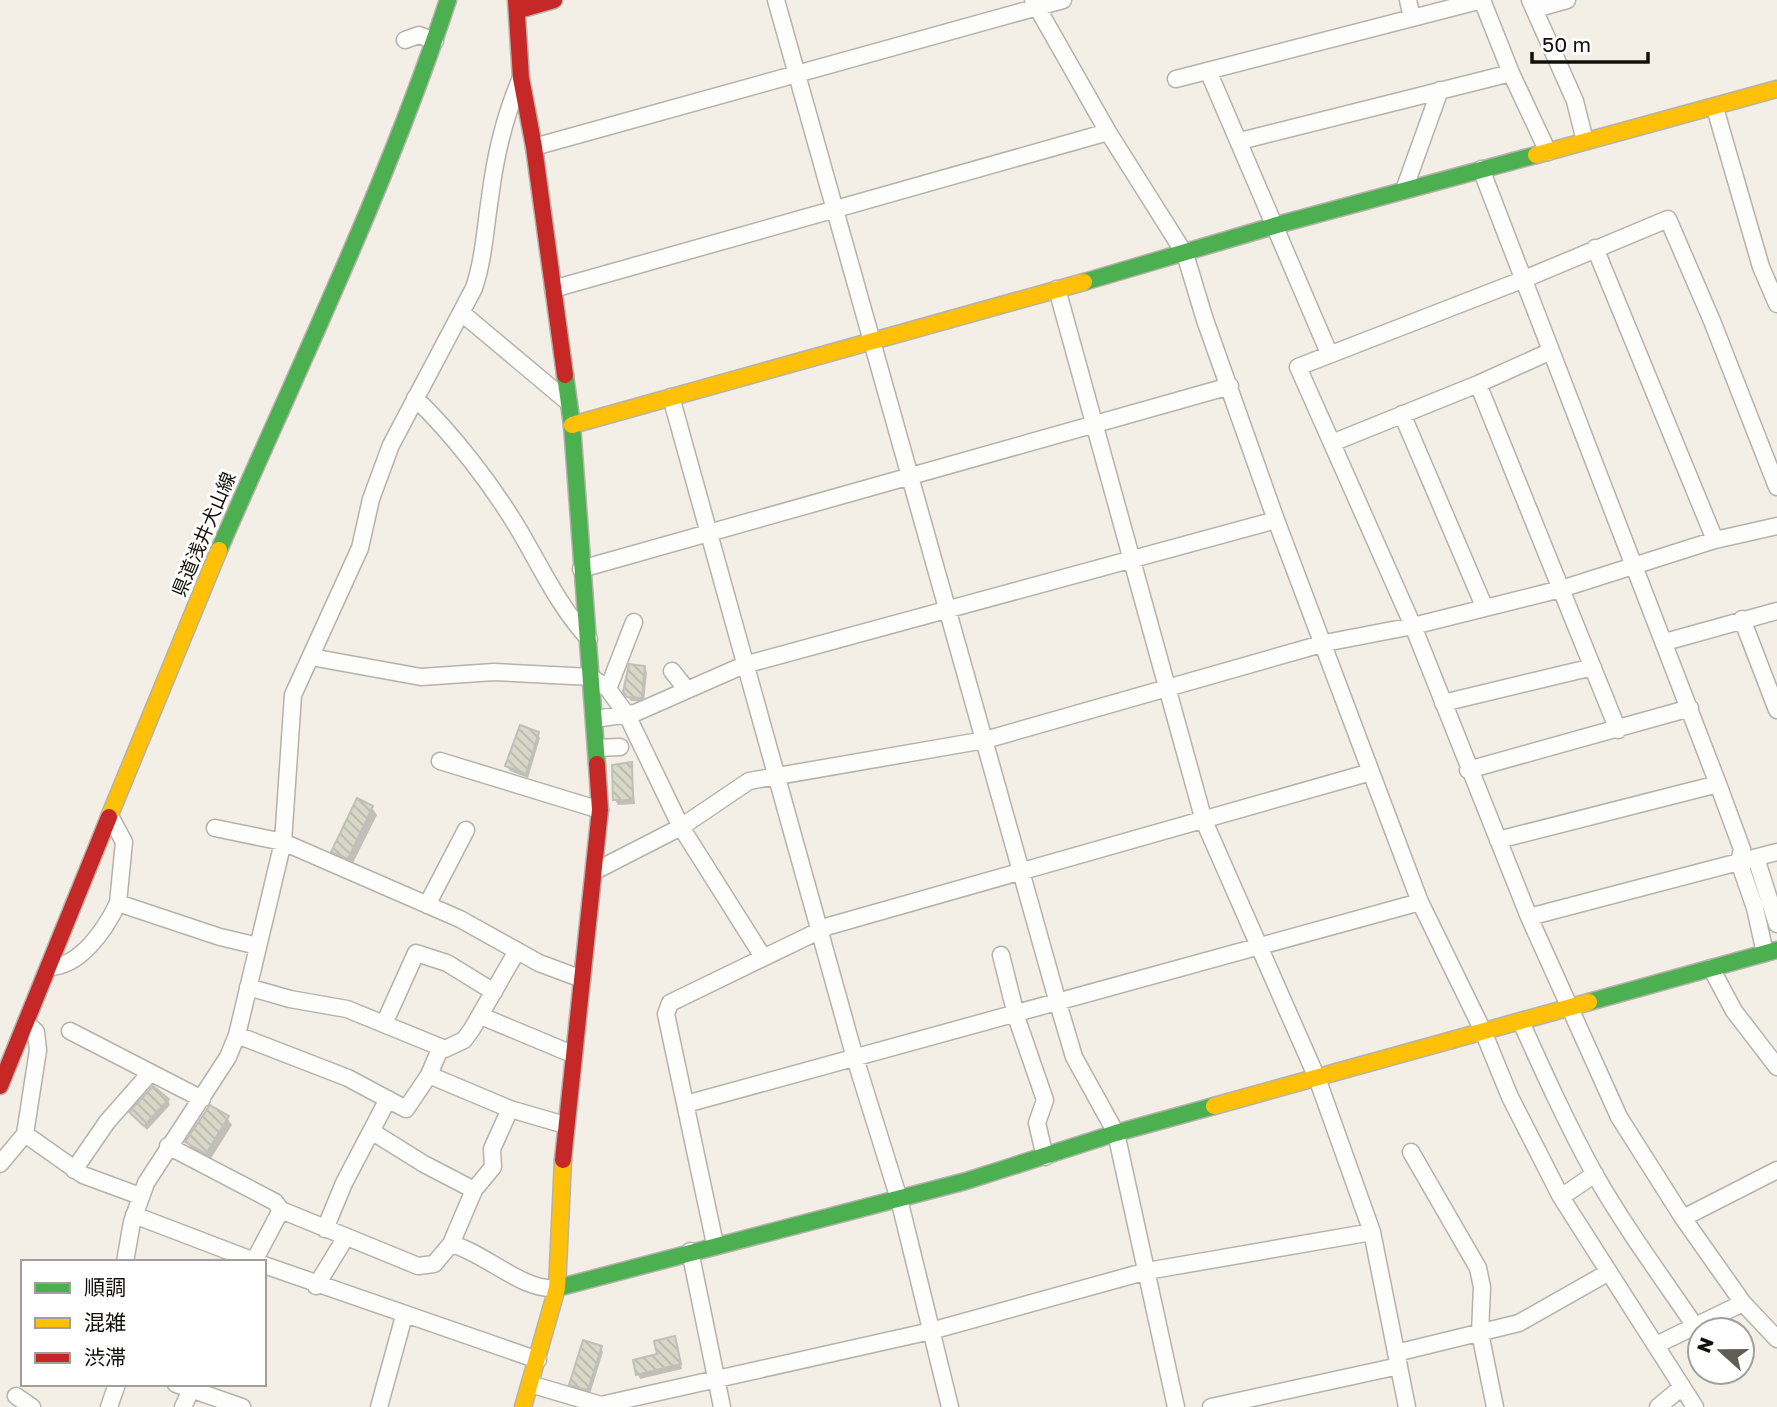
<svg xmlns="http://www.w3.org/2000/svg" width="1777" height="1407" font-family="'Golos Text','Noto Sans JP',sans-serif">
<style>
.shadow{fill:#0003}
.building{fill:url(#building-back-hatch);stroke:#c0bfb9;stroke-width:2}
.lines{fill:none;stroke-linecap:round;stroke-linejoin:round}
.street-casing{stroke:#b5b2ac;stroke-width:19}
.fast-casing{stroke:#b5b2ac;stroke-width:19}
.slow-casing{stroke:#b5b2ac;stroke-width:19}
.jam-casing{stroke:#b5b2ac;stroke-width:19}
.street{stroke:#fdfdfb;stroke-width:16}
.fast{stroke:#4caf50;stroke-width:16}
.slow{stroke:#ffc107;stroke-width:16}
.jam{stroke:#c62828;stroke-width:16}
.labels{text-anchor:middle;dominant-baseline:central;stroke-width:6;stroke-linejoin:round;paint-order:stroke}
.street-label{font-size:19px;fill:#13100b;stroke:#fff}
</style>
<defs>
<pattern id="building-back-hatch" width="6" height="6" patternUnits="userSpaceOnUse" patternTransform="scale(1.75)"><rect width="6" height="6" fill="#d7d8c7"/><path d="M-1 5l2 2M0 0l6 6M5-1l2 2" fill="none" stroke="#b8b8aa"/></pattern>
</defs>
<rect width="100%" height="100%" fill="#f3efe7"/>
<!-- shadow -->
<path class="shadow" d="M 644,667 L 647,672 L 644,702 L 631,701 L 625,691 Z
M 537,733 L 540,738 L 528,778 L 510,771 L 507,766 Z
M 631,764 L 635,804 L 618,805 L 615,800 Z
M 358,801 L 372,808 L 377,815 L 352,865 L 338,859 L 333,852 Z
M 168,1100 L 170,1105 L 147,1130 L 132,1113 Z
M 227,1118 L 232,1125 L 210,1160 L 192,1149 L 187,1142 Z
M 676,1343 L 682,1369 L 640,1379 L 638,1374 Z
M 601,1348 L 603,1352 L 590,1394 L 574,1389 L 571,1384 Z"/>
<!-- building -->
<path class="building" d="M 629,664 L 645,666 L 642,698 L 627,697 L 623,692 Z
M 520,725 L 539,732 L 526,774 L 505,766 Z
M 632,762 L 633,800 L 613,800 L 612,765 Z
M 357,798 L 373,806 L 348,859 L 331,852 Z
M 153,1086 L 169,1099 L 144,1126 L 129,1112 Z
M 210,1105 L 229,1116 L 206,1154 L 185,1142 Z
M 675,1336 L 681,1364 L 636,1375 L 633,1360 L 657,1354 L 654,1341 Z
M 583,1340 L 602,1346 L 588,1390 L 569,1385 Z"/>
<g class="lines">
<!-- street casing -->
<g class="street-casing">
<path id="street" d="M 776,0 L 1058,1003 L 1074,1057 L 1116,1133 L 1176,1407
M 1033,0 L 1108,132 L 1185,254 L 1205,320 L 1276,520 L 1420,902 L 1483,1031 L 1510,1097 L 1561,1197 L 1695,1407
M 1408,0 L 1412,18
M 1482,0 L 1511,73 L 1548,152
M 1530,0 L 1575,101 L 1585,141
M 1535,9 L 1567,0
M 405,40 L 419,35 L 435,41
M 1209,73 L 1329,353
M 1176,79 L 1482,0
M 1715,108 L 1761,267 L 1777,304
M 1240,141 L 1511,73
M 534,147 L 1063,0
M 1481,169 L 1718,784 L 1742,849 L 1739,862 L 1755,908 L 1765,953
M 1404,190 L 1440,90
M 1595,248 L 1715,540
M 553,289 L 1108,132
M 1057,289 L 1204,821 L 1317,1078 L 1372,1232 L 1407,1407
M 463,314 L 568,402
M 1478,384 L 1618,730
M 671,397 L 855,1058 L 899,1199 L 950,1407
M 415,398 C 452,433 493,486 519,530 C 541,567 559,607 589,639
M 1402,414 L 1484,606
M 1332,443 L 1478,384 L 1551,351
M 1777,487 L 1712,321 L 1668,219 L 1522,280 L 1298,367 L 1413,626 L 1529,917 L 1619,1117 L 1683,1218 L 1743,1303 L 1777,1339
M 581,569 L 1230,386
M 1742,619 L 1777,710
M 1665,642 L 1777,611
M 311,657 L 421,677 L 494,672 L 591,677 L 608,689 L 627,715 L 681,827 L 763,957
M 672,671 L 687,690
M 608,689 L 634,622
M 1443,703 L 1593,667
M 595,719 L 635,713 L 744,665 L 1276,520
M 596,748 L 620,747
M 440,761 L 600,810
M 1468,770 L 1690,708
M 110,816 L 124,842 L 118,903
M 215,828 L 283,842 L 460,919 L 539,963 L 582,979
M 1498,840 L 1718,784
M 1756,858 L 1777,924
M 595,871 L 681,827 L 749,781 L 985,740 L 1325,643 L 1413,626 L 1561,589 L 1715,540 L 1777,526
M 427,905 L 466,830
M 1529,917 L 1777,852
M 1001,955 L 1017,1019 L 1045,1100 L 1037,1123 L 1045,1157
M 49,967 C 80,967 105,930 118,903 L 220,937 L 258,946
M 1711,968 L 1734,1011 L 1777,1067
M 248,987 L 290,999 L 347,1009 L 445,1049 L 464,1040 L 472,1029 L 517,951
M 481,1016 L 572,1054
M 26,1022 L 36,1032 L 38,1050 L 25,1134 L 83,1175 L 140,1196
M 1521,1022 C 1544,1073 1567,1124 1594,1173 C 1624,1226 1661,1276 1695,1326
M 384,1024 L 416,953 L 447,963 L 494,992
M 70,1031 L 202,1099
M 237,1035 L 348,1078 L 406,1109 L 429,1075 L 440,1049
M 429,1075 L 510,1109 L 565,1125
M 686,1104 L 1420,902
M 371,1131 L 424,1164 L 474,1190
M 168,1146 L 275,1202 L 281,1210 L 418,1266 L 434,1264 L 451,1244 C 484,1252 523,1292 557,1288
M 1411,1152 L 1478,1268 L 1482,1287 L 1480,1333 L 1495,1407
M 0,1164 L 25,1134
M 74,1170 L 107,1122 L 150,1073
M 1561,1197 L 1595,1174
M 134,1215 L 257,1262
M 1683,1218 L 1777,1170
M 325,1229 L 344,1183 L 388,1099
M 451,1244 L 474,1190 L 493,1167 L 492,1149 L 510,1109
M 715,1244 L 666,1014 L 670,1003 L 829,926 L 1371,772
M 690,1251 L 722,1407
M 254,1261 L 281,1210
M 125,1262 L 132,1222 L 146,1183 L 228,1057 L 237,1035 L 283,842 L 293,695 L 360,548 L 371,499 L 391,445 L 474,288 C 484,258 485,229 490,198 C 495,157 505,115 521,78
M 264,1265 L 538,1360
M 316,1286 L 346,1237
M 1656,1345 L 1743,1303
M 1396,1353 L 1519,1323 L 1609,1272
M 176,1384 L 242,1407
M 530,1384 L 601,1405 L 931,1331 L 1147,1271 L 1372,1232
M 16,1396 L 32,1407
M 109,1407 L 117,1384
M 183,1407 L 191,1390
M 379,1407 L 404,1316
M 1211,1407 L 1399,1366
M 1658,1407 L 1682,1387"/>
</g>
<!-- fast casing -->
<g class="fast-casing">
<path id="fast" d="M 1084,282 L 1277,225 L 1536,155
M 565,375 L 572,425 L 597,764
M 219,550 C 298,368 386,188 448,0
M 1589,1002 L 1777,950
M 557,1288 L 966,1181 L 1116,1133 L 1214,1106"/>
</g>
<!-- slow casing -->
<g class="slow-casing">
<path id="slow" d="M 1536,155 L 1777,89
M 572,425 L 1084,282
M 109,817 L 219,550
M 1214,1106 L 1589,1002
M 523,1407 L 557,1288 L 563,1160"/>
</g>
<!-- jam casing -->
<g class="jam-casing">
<path id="jam" d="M 516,0 L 521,78 L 534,147 L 565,375
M 519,10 L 554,0
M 0,1086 L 109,817
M 563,1160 L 600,810 L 597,764"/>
</g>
<!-- street -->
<use href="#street" class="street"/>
<!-- fast -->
<use href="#fast" class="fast"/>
<!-- slow -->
<use href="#slow" class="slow"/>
<!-- jam -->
<use href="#jam" class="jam"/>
</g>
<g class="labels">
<!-- street labels -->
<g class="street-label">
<text transform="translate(203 534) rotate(-67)">県道浅井犬山線</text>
</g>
</g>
<!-- legend -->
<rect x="21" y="1260" width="245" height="126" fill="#ffffff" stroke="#a19f9d" stroke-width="2"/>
<rect x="35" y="1283" width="35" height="10" fill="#4caf50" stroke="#a19f9d" stroke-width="2"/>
<text x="84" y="1295" font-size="21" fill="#13100b">順調</text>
<rect x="35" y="1318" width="35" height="10" fill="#ffc107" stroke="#a19f9d" stroke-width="2"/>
<text x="84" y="1330" font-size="21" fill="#13100b">混雑</text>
<rect x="35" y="1353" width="35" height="10" fill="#c62828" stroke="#a19f9d" stroke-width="2"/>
<text x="84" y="1365" font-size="21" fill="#13100b">渋滞</text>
<!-- north arrow -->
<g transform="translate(1721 1351) rotate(291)"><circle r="33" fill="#ffffff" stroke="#a19f9d" stroke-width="2"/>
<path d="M0-5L12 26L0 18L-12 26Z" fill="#615e58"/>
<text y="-10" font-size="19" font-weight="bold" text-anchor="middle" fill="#13100b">N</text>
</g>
<!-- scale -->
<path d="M1532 52v10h116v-10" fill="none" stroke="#13100b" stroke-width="3.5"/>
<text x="1542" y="52" font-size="21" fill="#13100b" stroke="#ffffff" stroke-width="5" paint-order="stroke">50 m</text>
</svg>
